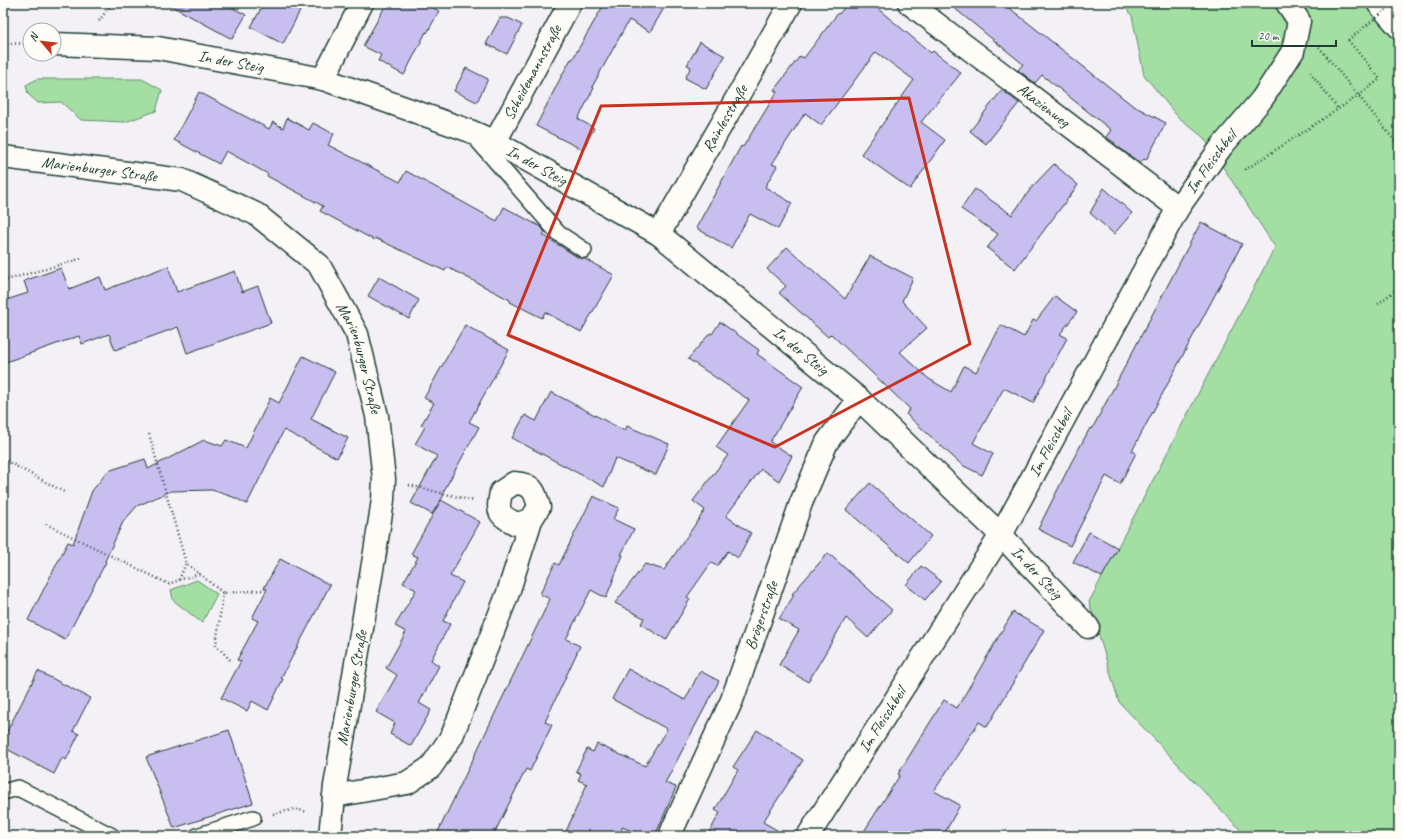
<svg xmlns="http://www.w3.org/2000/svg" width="1402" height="839" font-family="Caveat,sans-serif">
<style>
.green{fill:#a3dea3;stroke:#618e6c}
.building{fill:#c9bef0;stroke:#1f3d34}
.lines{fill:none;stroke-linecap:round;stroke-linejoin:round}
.lane-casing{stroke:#1f3d34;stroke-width:18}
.street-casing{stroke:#1f3d34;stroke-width:25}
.primary-casing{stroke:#1f3d34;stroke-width:25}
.path{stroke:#1f3d34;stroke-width:2.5;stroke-dasharray:1 3;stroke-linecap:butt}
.lane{stroke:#fdfcf7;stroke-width:15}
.street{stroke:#fdfcf7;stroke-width:22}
.primary{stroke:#fdfcf7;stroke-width:22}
.path-bridge{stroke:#1f3d34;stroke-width:2.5;stroke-dasharray:1 3;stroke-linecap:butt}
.marked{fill:none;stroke:#c8321e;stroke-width:3;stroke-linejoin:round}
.labels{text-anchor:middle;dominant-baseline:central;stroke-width:3.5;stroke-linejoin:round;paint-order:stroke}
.street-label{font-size:16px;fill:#1f3d34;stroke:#fdfcf7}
</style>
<rect width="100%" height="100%" fill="#f3f0f6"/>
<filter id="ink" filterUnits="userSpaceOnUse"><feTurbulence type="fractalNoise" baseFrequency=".025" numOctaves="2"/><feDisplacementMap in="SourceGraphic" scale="8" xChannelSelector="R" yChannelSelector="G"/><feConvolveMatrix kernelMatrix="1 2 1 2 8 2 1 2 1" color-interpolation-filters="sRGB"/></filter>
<g filter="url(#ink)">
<!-- green -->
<path class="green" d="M 1122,3 L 1399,3 L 1399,836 L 1246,836 L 1119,702 L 1089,602 L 1275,247 L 1204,138 L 1177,116 L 1144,75 L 1132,16 Z
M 37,79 L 142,79 L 162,90 L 156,111 L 125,122 L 81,120 L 61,102 L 38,103 L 28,94 L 26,85 Z
M 197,580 L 217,594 L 202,623 L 173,600 L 171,590 Z"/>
<!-- building -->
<path class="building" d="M 166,3 L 224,3 L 246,15 L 232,39 Z
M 264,3 L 304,3 L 283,44 L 251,27 Z
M 387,3 L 424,3 L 439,11 L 427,33 L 426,32 L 404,75 L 378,61 L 381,55 L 363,46 Z
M 598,3 L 667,3 L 650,32 L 629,20 L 592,87 L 594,88 L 578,119 L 594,128 L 583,150 L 536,126 L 562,75 L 571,59 L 572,60 L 603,6 Z
M 848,3 L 871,3 L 931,53 L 933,51 L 961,73 L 921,122 L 945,140 L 910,189 L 861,154 L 914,80 L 876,52 L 821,125 L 805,113 L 772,164 L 777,166 L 765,187 L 792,203 L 778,229 L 750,214 L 731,248 L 696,228 L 741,146 L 743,147 L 777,92 L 774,90 L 800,56 L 804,58 L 838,13 L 839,14 Z
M 948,3 L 1003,3 L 1132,105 L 1166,123 L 1146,160 L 1144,159 L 1140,163 L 1114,144 L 1115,143 L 1106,137 L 1111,130 L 1042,75 L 1035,83 L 1018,70 L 1023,64 Z
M 500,18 L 508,18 L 522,25 L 507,54 L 486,44 Z
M 700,42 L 725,56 L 706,89 L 685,78 L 691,67 L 687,65 Z
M 466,68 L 488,79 L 477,102 L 454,91 Z
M 1002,90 L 1019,103 L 986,144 L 970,131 Z
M 199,92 L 269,129 L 273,122 L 283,128 L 287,118 L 309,130 L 313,123 L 334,134 L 328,145 L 400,182 L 406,171 L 497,221 L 504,207 L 541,227 L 545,232 L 543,235 L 579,258 L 585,259 L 614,275 L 581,332 L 545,312 L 542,318 L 510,302 L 510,300 L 447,267 L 445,271 L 375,238 L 374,240 L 320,211 L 323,206 L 267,176 L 268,174 L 226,151 L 219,164 L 174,140 Z
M 1054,164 L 1078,185 L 1015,269 L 987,248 L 998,234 L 961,209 L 975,189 L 1012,215 L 1032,187 Z
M 1104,188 L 1132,213 L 1114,234 L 1090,213 Z
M 1201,222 L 1242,244 L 1132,451 L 1136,453 L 1120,484 L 1106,476 L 1070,546 L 1038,529 L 1071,463 L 1090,428 L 1092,429 Z
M 787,247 L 845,299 L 870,256 L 913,278 L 902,301 L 927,328 L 900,352 L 929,379 L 951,392 L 964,366 L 976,372 L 1001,325 L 1024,337 L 1033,320 L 1036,321 L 1055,296 L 1077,312 L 1060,334 L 1067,338 L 1033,403 L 1004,388 L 973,443 L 993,454 L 982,475 L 962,465 L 906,414 L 910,409 L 869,370 L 831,334 L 828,337 L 779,293 L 786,286 L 767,269 Z
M 168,266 L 177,292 L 235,271 L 242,292 L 258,286 L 271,323 L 187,353 L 178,327 L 115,350 L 109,334 L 82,344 L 79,336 L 3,363 L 3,301 L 28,293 L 24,281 L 61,268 L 69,289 L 100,277 L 105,290 Z
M 379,277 L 419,300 L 409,319 L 368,296 Z
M 720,322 L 759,350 L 757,354 L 803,387 L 770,442 L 792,456 L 779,481 L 761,469 L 726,516 L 751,533 L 738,558 L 728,551 L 717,566 L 711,563 L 687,597 L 690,599 L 666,640 L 641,624 L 644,618 L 615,603 L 645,564 L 664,570 L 705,510 L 693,501 L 728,455 L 716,447 L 749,400 L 688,359 L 710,333 L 712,334 Z
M 465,325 L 509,350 L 469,422 L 479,427 L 442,494 L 444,495 L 432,514 L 411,503 L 437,456 L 415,444 L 425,427 L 421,425 L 434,403 L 424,398 Z
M 303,356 L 335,372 L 311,419 L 348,438 L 337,458 L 284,430 L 247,504 L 233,497 L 212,490 L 171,491 L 137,506 L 123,522 L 105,561 L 106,562 L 65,640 L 28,620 L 68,542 L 73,544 L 92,491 L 108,471 L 145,459 L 148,469 L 204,440 L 222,446 L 226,440 L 246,448 L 270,398 L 279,403 Z
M 551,392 L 625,431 L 627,426 L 669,444 L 656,475 L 615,458 L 604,487 L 512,438 L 525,415 L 536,421 Z
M 870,483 L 931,536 L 909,563 L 846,510 Z
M 593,496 L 619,508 L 613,519 L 634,529 L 621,555 L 623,555 L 606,598 L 591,590 L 566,639 L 580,646 L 545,722 L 552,725 L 530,771 L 526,769 L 493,836 L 436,836 L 550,599 L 540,594 L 555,563 L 559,565 Z
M 441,500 L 480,522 L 450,576 L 463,582 L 443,621 L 450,624 L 431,660 L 439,666 L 419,703 L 431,710 L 411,746 L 390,734 L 395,723 L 376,712 L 397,675 L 386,668 L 406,632 L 395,626 L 416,590 L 403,583 L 418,557 L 411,554 Z
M 1089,532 L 1118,548 L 1102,577 L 1073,562 Z
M 828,553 L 892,610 L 868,638 L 846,618 L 808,682 L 779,665 L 799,630 L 779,619 L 794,595 L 792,594 Z
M 280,559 L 330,585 L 281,678 L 283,679 L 268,710 L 252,701 L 247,711 L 221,698 L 241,661 L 237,660 L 258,621 L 252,618 L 267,589 L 264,588 Z
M 921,566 L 941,581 L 925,600 L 906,585 Z
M 1013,612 L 1044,630 L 987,727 L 979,722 L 934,791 L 960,805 L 943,836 L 861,836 L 900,775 L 898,774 L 944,700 L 957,708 Z
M 628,669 L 685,700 L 700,671 L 719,681 L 665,783 L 676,787 L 655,836 L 645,836 L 622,827 L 621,836 L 564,836 L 587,784 L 578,780 L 581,774 L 576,771 L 587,749 L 593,752 L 597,744 L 645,766 L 667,729 L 612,699 Z
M 38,671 L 90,698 L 73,731 L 79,734 L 66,760 L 62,758 L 54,774 L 3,747 L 3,739 Z
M 229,730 L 253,803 L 174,828 L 146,757 Z
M 757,730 L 803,760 L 763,822 L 787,836 L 707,836 L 720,813 L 715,810 L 738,770 L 733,767 Z"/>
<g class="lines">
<!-- lane casing -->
<g class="lane-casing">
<path id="lane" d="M 473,135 L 558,233 L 584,250
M 3,792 L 18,788 L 112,836
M 197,836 L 253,818"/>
</g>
<!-- street casing -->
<g class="street-casing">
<g id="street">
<path id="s1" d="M 909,3 L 1178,208"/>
<path id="s2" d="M 54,44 L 158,48 L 323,79 L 470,131 L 495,142 L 659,234 L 859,399 L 1001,535 L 1088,627"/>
<path d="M 323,79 L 362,3"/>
<path id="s3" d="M 495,142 L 570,3"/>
<path id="s4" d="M 3,157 L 182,180 L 256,214 L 319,265 L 357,334 L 377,416 L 384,479 L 383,500 L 375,552 L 335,786 L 330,836"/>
<path id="s5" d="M 659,234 L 791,3"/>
<path d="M 334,796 L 407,783 L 431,767 L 452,736 L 508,593 L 531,520 L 539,507 C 535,490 532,484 514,483 L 501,492 C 497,513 498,514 516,524 L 531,520"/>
<path id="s6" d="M 670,836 L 674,826 L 732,700 L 801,503 L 827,442 L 859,399"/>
<path id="s7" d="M 808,836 L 1001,535 L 1178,208 L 1222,146 L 1262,99 L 1293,51 L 1299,21 L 1287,3"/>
</g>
</g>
<!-- primary casing -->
<g class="primary-casing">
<path id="primary" d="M 1378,3 L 1399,27"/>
</g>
<!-- path -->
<path class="path" d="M 99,21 L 112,3
M 3,44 L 30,43
M 1319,47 L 1399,146
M 1310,72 L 1338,109
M 1245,170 L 1358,96 L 1380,79 L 1348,40
M 3,281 L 83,258
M 1378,304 L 1399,287
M 149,434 L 186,563 L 223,593 L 263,590
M 3,459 L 66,493
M 409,485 L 474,501
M 46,524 L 169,584 L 179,580 L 186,563
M 179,580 L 199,574
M 223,593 L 216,645 L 232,662
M 273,814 L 295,809 L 308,812"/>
<!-- lane -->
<use href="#lane" class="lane"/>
<!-- street -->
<use href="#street" class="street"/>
<!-- primary -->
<use href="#primary" class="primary"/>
<!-- path-bridge -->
<path class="path-bridge" d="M 1348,40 L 1395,3"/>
</g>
</g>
<!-- marked area -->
<path class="marked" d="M 909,98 L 970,344 L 775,447 L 508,335 L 601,106 Z"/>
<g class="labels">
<!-- street labels -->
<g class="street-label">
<text stroke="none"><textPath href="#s2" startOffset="178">In der Steig</textPath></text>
<text stroke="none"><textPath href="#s3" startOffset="79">Scheidemannstraße</textPath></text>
<text stroke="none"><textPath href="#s1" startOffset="169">Akazienweg</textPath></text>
<text stroke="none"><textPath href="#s5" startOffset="133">Rainlesstraße</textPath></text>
<text stroke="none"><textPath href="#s7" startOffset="786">Im Fleischbeil</textPath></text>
<text stroke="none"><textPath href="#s2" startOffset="503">In der Steig</textPath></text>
<text stroke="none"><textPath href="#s4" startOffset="97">Marienburger Straße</textPath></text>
<text stroke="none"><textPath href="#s2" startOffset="827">In der Steig</textPath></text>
<text stroke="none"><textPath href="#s4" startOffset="445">Marienburger Straße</textPath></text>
<text stroke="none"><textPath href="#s7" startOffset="462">Im Fleischbeil</textPath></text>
<text stroke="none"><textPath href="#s2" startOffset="1151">In der Steig</textPath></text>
<text stroke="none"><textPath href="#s6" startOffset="239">Brögerstraße</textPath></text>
<text transform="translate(352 688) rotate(-80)">Marienburger Straße</text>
<text stroke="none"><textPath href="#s7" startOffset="138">Im Fleischbeil</textPath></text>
</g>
</g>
<!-- margin -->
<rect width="1402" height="839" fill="none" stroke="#fdfcf7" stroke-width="16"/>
<rect x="8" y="8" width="1386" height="823" fill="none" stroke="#1f3d34" stroke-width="1.5" filter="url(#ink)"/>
<!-- north arrow -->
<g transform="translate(42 42) rotate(298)"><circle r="19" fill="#fdfcf7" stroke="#a4b0a9"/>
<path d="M0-3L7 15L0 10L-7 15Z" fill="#c8321e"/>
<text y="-6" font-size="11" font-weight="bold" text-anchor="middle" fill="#1f3d34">N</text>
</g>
<!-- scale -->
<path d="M1252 40v6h84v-6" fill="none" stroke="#1f3d34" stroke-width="2"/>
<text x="1258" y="40" font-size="12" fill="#1f3d34" stroke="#fdfcf7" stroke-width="3" paint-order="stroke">20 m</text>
</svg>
